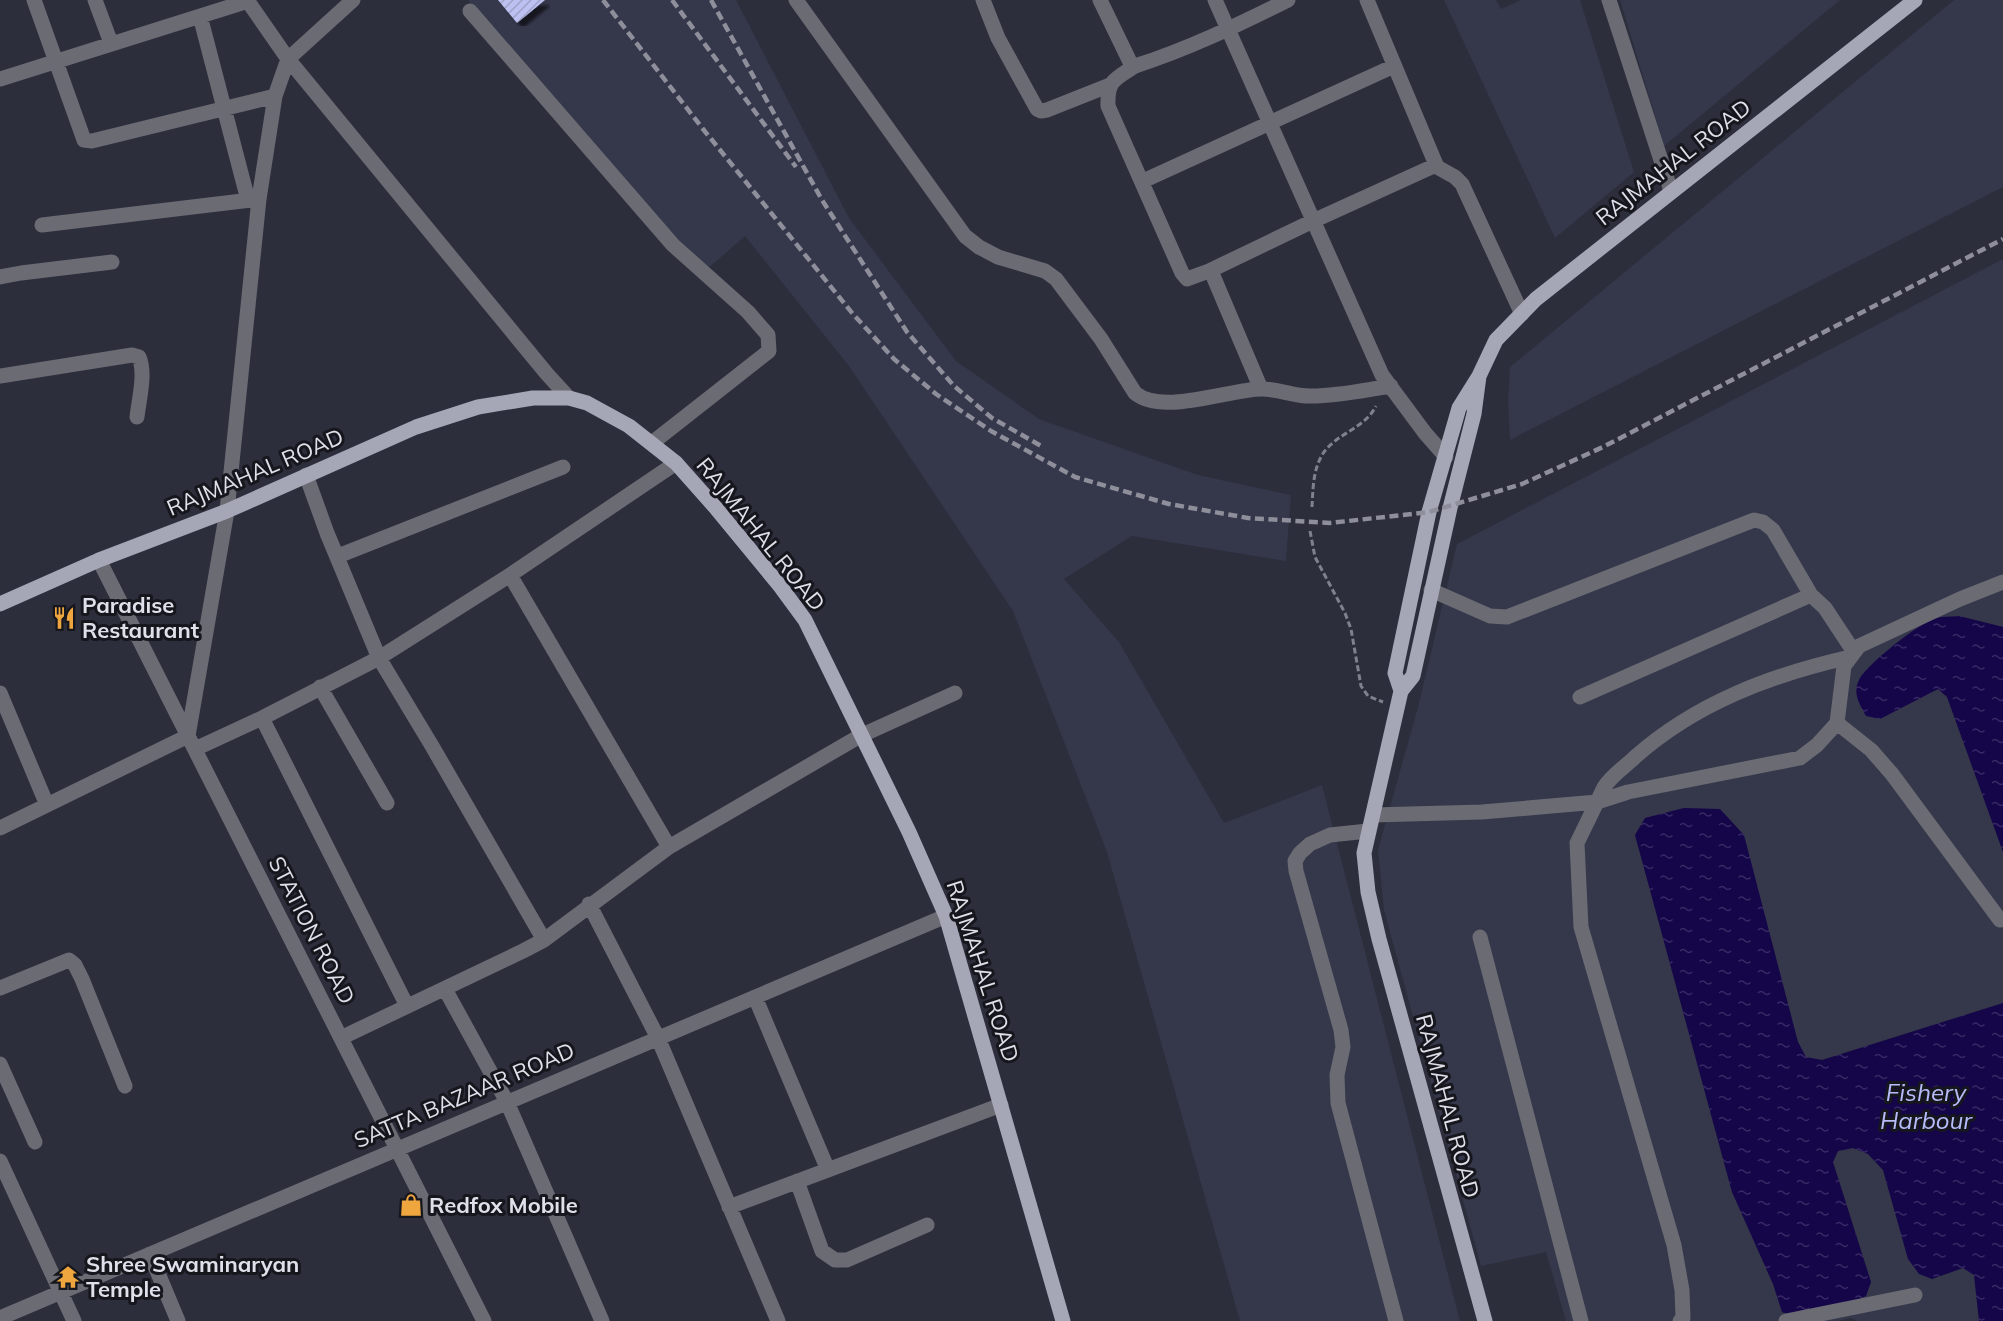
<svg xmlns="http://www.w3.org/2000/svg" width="2003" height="1321" font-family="Mulish,sans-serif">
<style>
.built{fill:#35374b}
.water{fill:url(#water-ripples)}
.building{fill:url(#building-hatch);filter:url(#shadow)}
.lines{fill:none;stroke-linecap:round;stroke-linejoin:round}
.path{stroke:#7f818d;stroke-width:3;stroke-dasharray:6 3;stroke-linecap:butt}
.minor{stroke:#6a6b73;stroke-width:15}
.major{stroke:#a5a7b6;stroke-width:15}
.rail{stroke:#8e8f9b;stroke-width:4.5;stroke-dasharray:9 4.5;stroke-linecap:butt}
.labels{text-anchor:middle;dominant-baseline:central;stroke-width:6;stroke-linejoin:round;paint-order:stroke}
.street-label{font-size:22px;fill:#dfe0ea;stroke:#16161d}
.poi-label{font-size:22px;font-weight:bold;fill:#dfe0ea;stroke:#16161d;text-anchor:start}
.water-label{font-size:24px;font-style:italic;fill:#b7bbf9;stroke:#16161d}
</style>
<defs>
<pattern id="water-ripples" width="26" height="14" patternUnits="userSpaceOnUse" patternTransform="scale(1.5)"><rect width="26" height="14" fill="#15064a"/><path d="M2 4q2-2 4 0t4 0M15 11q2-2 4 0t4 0" fill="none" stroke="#372a64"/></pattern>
<pattern id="building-hatch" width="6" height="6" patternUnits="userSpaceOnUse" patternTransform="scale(1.5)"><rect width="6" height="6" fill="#bdc1f1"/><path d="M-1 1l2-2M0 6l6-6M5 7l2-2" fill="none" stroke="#9ea2c6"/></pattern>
<filter id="shadow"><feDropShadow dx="5.5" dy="5.5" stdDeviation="1.5" flood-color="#0009"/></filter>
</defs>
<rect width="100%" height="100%" fill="#2c2e3c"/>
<!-- built -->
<path class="built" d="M 468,0 L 736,0 L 849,218 L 956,361 L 1039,419 L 1198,475 L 1291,495 L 1286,561 L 1132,536 L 1064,579 L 1119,642 L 1224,823 L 1322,785 L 1460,1321 L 1240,1321 L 1107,852 L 1013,611 L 849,366 L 745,236 L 705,271 Z
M 1444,0 L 1496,0 L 1501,9 L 1521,0 L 1580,0 L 1634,172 L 1555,238 Z
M 1620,0 L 1840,0 L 1664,146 Z
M 1954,0 L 2003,0 L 2003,187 L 1510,440 L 1508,400 L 1510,367 Z
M 2003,259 L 2003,627 L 1959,616 L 1929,693 L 1939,689 L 1947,697 L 2003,852 L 2003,1003 L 1822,1060 L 1805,1057 L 1798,1042 L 1720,810 L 1684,808 L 1645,818 L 1635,835 L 1732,1192 L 1773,1284 L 1782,1312 L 1851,1303 L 1866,1296 L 1871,1282 L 1833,1162 L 1838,1151 L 1853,1148 L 1868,1154 L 1883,1170 L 1908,1258 L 1932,1279 L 1963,1268 L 1974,1275 L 1979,1321 L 1857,1321 L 1851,1318 L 1838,1321 L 1566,1321 L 1546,1252 L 1481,1266 L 1384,910 L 1378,850 L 1418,707 L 1457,544 Z"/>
<!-- water -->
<path class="water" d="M 1959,616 L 2003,627 L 2003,852 L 1947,697 L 1938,689 L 1880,719 L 1866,716 C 1860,705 1852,693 1859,680 C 1866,665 1919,623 1936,618 C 1943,616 1952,617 1959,616 Z
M 1684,808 L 1720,809 L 1744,835 L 1798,1042 L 1806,1057 L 1822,1060 L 2003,1003 L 2003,1321 L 1979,1321 L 1974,1275 L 1963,1268 L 1932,1279 L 1919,1274 L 1908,1259 L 1883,1170 L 1868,1154 L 1853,1148 L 1838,1151 L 1833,1162 L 1871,1282 L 1866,1296 L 1851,1303 L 1790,1315 L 1782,1312 L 1773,1284 L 1732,1192 L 1635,835 L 1645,818 Z"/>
<!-- building -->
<path class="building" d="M 498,0 L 545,0 L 517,23 Z"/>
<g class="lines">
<!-- path -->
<path class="path" d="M 1312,507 C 1313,488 1313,468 1324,452 C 1338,433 1365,428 1376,406
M 1310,531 L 1315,557 L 1345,613 L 1351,629 L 1361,686 L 1368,696 L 1383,702"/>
<!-- minor -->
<path class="minor" d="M 34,0 L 84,140 L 92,141 L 275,96
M 95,0 L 111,43
M 247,0 L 288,59 L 547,374 L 569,398
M 796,0 L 965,236 L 979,247 L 998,257 L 1045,271 L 1056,279 L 1101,339 L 1135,393 C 1163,416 1229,389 1262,389 C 1279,389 1296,397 1312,396 C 1338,396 1365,390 1391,386
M 983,0 L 998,38 L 1037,109 L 1041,111 L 1047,110 L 1110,85
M 1100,0 L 1130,62 L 1135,66 C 1188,49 1238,25 1288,0
M 1215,0 L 1382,375 L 1425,433 L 1446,457
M 1367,0 L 1437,167 L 1455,177 L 1462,184 L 1522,314
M 1609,0 L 1671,191
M 470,11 L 673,245 L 748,312 L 768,335 L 769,351 L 652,443
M 200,16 L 248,200
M 1135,66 C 1115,79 1107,80 1108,106 L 1182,273 L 1187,279 L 1209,271 L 1313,221 L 1436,165
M 0,79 L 248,1
M 1143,181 L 1394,66
M 42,225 L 259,199
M 1211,271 L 1261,389
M 0,277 L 21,273 L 112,262
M 0,376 L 132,355 L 139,357 C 146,373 139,399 137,417
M 306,475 L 327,533 L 379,658 L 432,746 L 544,940
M 338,556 L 563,467
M 99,560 L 484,1321
M 510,575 L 669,847
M 1431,590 L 1490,616 L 1507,617 L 1754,520 L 1763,522 L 1773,530 L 1811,595 L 1825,608 L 1854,652
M 320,687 L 387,803
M 0,693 L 47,805
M 1580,697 L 1811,595
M 262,718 L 407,1006
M 1837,723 L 1871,750 L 1892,774 L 2000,920
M 195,749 L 262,718 L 379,658 L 510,575 L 676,463
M 1373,815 L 1482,812 L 1597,802 C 1600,797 1602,790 1605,786 C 1612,775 1626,766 1635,757 C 1696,703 1771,675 1850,657
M 0,828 L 188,736 L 227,511 L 259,199 L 275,96 L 288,59 L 353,0
M 1368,831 L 1330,835 L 1310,844 L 1300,853 L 1295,861 L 1296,871 L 1341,1030 L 1343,1047 L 1337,1075 L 1338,1103 L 1396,1321
M 589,904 L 658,1038 L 778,1321
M 1480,937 L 1581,1321
M 0,988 L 69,960 L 75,965 L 82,979 L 125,1086
M 445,989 L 507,1102 L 602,1321
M 755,997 L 828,1170
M 342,1039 L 347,1035 L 523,951 L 544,940 L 669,847 L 860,736 L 955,693
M 0,1064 L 35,1142
M 0,1161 L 74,1321
M 797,1181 L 822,1251 L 835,1260 L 847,1260 L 927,1225
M 729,1207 L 1001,1105
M 150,1254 L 178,1321
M 0,1318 L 946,916
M 1680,1321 L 1683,1318 L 1682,1290 L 1674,1245 L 1581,927 L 1577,843 L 1597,802 L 1628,792 L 1800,758 L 1817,745 L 1837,723 L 1844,666 L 1859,646 L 1960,599 L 2003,582
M 1786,1321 L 1915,1295"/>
<!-- major -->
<path class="major" d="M 1479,376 L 1474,414 L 1450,508 L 1413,676 L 1401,691 L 1364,853 L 1368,892 L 1379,939 L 1485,1321
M 0,604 L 99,560 L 227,511 L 416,427 L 478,407 L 533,398 L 569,398 L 587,403 L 629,426 L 676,463 L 715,507 L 780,586 L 805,620 L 909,832 L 946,916 L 1063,1321
M 1401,691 L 1395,673 L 1429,512 L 1459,408 L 1479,376 L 1496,340 L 1536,299 L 1915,0"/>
<!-- rail -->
<path class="rail" d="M 603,0 L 703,129 L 853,314 L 894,359 L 936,394 L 991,431 L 1075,477 L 1169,504 L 1248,518 L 1330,523 L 1429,512 L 1522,484 L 1603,447 L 2003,239
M 672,0 L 796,167
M 711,0 L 822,200 L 907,332 L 954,386 L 992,418 L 1043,447"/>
</g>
<!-- icons -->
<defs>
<g id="restaurant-bare" transform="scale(1.8)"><path d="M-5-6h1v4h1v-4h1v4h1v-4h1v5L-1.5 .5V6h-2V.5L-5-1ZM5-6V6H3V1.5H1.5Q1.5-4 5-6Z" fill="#f0a63f" stroke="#16161d" stroke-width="2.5" paint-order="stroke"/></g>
<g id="shop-bare" transform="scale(1.8)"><path d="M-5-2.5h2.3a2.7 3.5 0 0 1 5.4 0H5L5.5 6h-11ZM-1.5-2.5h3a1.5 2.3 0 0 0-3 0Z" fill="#f0a63f" stroke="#16161d" stroke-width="2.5" paint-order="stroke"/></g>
<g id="temple-bare" transform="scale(1.8)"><path d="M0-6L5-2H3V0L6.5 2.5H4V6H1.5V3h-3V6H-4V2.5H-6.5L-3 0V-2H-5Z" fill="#f0a63f" stroke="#16161d" stroke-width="2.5" paint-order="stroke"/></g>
</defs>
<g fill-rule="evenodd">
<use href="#restaurant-bare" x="64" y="618"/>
<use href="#shop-bare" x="411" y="1205"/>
<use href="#temple-bare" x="68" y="1277"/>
</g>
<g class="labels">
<!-- street labels -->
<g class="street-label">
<text transform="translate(1673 162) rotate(-38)">RAJMAHAL ROAD</text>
<text transform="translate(255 472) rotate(-23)">RAJMAHAL ROAD</text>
<text transform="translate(761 534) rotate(51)">RAJMAHAL ROAD</text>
<text transform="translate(312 930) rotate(63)">STATION ROAD</text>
<text transform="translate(983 971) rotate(72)">RAJMAHAL ROAD</text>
<text transform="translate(464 1095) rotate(-23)">SATTA BAZAAR ROAD</text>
<text transform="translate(1448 1106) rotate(75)">RAJMAHAL ROAD</text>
</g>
<!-- poi labels -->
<g class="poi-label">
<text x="82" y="605">Paradise<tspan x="82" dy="25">Restaurant</tspan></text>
<text x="429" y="1205">Redfox Mobile</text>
<text x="86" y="1264">Shree Swaminaryan<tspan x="86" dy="25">Temple</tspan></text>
</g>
<!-- water labels -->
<g class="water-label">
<text x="1926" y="1092">Fishery<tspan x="1926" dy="28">Harbour</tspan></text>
</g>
</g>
</svg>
